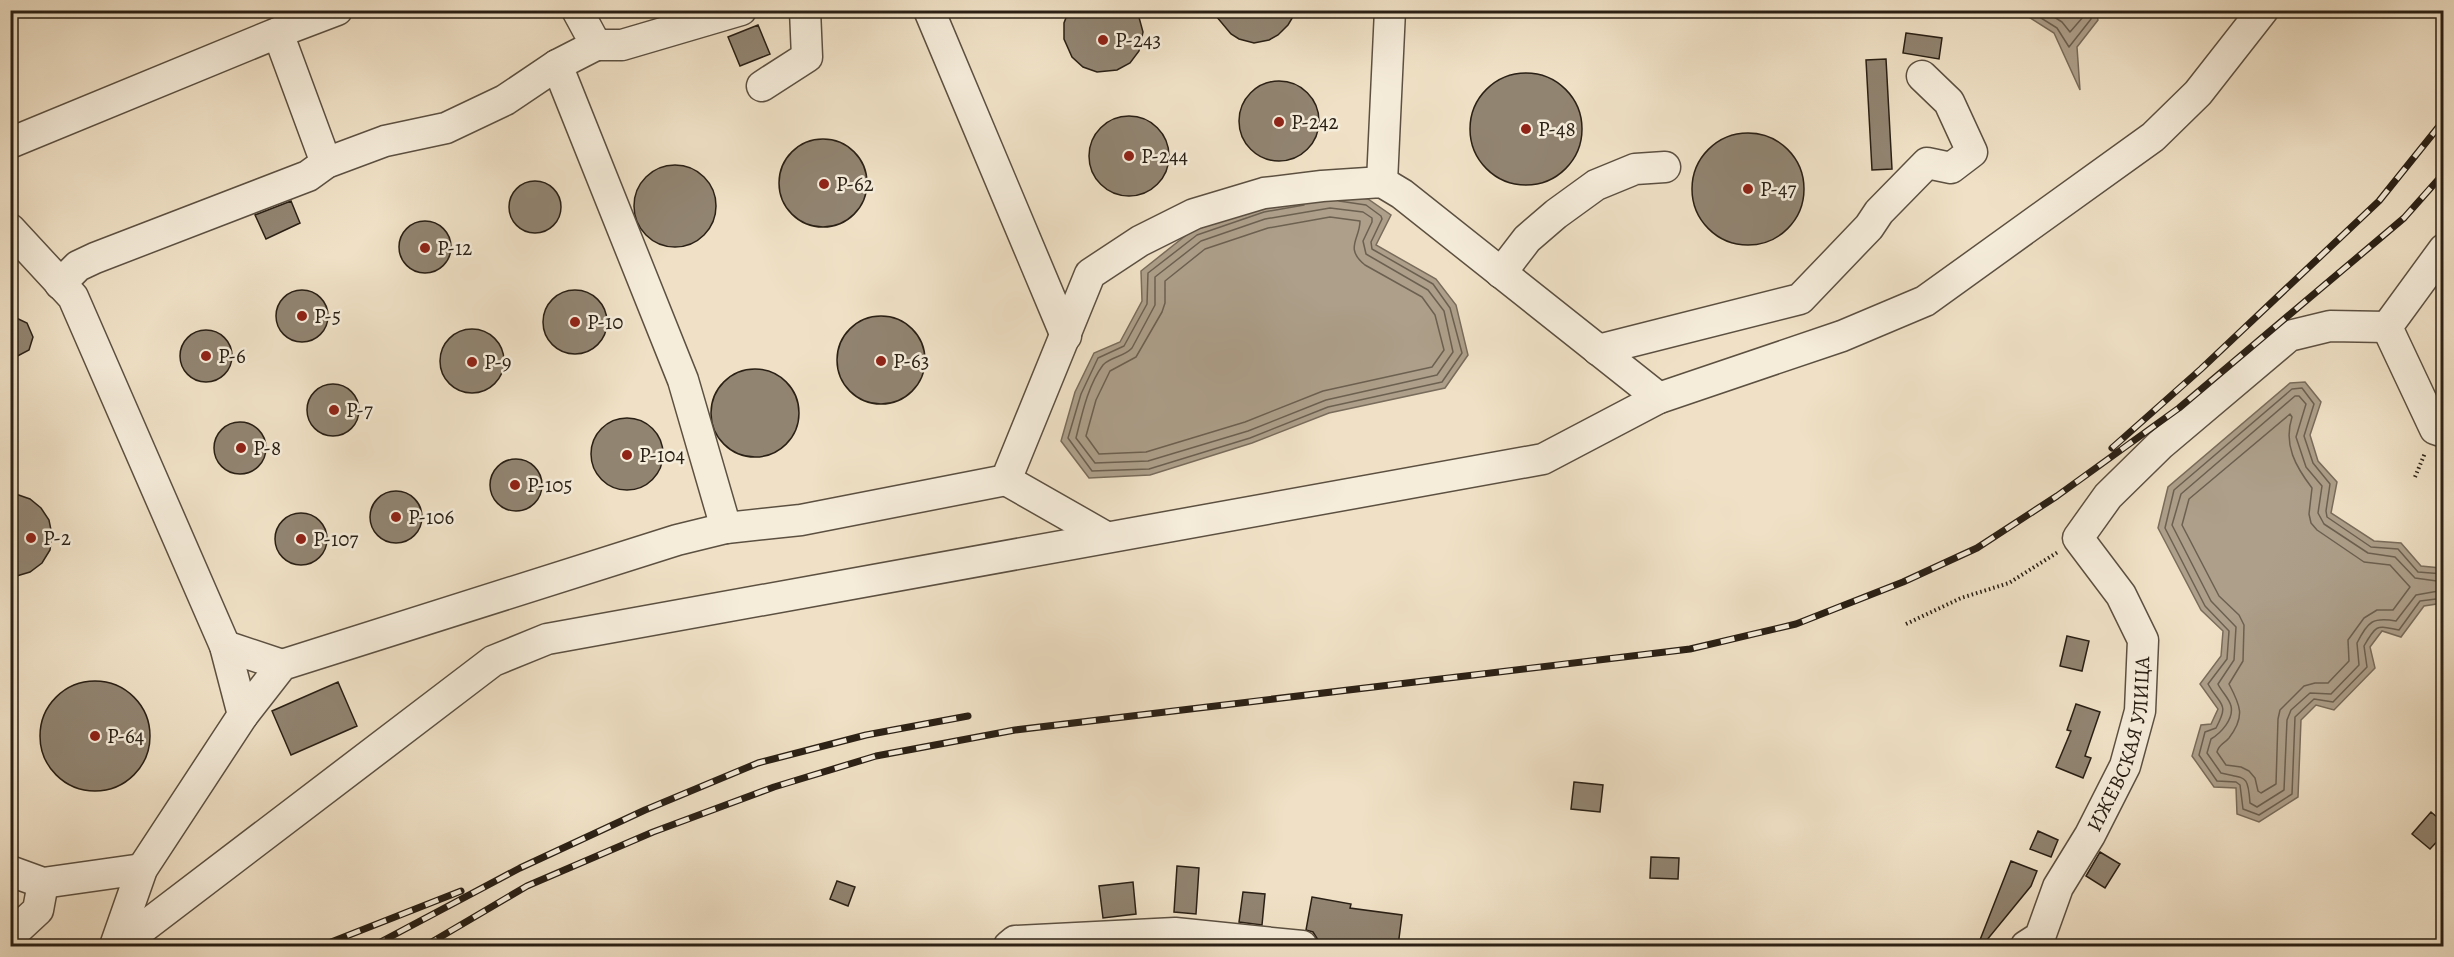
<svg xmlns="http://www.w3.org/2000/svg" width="2454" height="957" font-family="Alegreya,serif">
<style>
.water{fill:#ad9f8a;stroke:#796c5b;stroke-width:1.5}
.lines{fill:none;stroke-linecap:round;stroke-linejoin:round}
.shore{stroke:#6c6050;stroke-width:1.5}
.building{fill:#918471;stroke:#2a2015;stroke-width:1.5}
.minor-casing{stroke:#5c5041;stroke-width:33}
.path{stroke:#2a2015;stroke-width:4;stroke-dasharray:1.5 3;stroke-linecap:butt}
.minor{stroke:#f5ecda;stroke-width:30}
.rail-casing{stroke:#2a2015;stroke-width:7}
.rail{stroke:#f5ecda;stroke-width:4.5;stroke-dasharray:14;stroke-linecap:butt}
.poi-dot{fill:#8f2418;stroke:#f5ecda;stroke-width:2}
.labels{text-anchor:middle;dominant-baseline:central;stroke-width:5;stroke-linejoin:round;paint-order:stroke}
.poi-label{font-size:21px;fill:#2a2015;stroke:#f5ecda;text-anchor:start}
.street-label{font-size:21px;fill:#2a2015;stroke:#f5ecda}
</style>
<rect width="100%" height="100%" fill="#f0e1c6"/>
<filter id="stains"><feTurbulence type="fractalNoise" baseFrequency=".00333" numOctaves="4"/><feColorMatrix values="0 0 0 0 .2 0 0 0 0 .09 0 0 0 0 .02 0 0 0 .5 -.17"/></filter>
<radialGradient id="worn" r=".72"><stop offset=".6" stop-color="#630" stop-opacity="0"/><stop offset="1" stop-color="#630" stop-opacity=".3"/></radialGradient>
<!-- water -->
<path class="water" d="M 2019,11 L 2096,11 L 2098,20 L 2077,47 L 2080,90 L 2054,33 Z
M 1330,194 L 1368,199 L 1391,215 L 1376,245 L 1436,279 L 1456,305 L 1468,355 L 1445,388 L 1329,413 L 1252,443 L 1150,475 L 1089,478 L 1061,441 L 1075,392 L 1094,353 L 1120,342 L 1142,301 L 1141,271 L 1194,229 L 1262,206 Z
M 2305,382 L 2321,402 L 2310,435 L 2318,461 L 2337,482 L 2331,513 L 2374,541 L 2401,543 L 2421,566 L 2441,568 L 2443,570 L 2443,603 L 2424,606 L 2401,637 L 2382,631 L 2370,647 L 2375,668 L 2334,710 L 2316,705 L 2301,720 L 2298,797 L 2259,822 L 2237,814 L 2236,788 L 2214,787 L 2192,756 L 2201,725 L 2211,724 L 2218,709 L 2200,684 L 2221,656 L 2223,631 L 2201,610 L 2158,528 L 2168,487 L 2290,383 Z"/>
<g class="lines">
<!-- shore -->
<path class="shore" d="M 2028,10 L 2057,28 L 2069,47 L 2091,19 L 2091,10
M 2043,10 L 2062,22 L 2070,32 L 2083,17 L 2083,10
M 1304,205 L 1264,212 L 1197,235 L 1148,273 L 1147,304 L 1124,346 L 1098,358 L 1081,394 L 1068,438 L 1092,471 L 1149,469 L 1250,438 L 1328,407 L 1442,382 L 1462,353 L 1450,308 L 1433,284 L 1372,249 L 1371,242 L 1382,219 L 1381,216 L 1366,205 L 1339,201
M 1330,208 L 1363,212 L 1372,218 L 1372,222 L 1363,241 L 1366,254 L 1428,290 L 1444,311 L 1453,352 L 1437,375 L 1326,400 L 1248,431 L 1148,461 L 1095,463 L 1076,438 C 1082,414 1088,385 1103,365 C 1110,357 1124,357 1132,348 L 1155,305 L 1155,277 L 1201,241 L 1265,219 Z
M 1330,217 L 1360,221 C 1360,239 1344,248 1365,265 L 1422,297 L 1435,315 L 1444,350 L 1432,367 L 1323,391 L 1245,422 L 1146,452 L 1099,454 L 1086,436 L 1096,400 L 1110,371 L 1136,357 L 1162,312 L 1165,303 L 1165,281 L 1205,249 L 1268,228 Z
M 2290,414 L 2292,417 C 2283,445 2296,467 2312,488 L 2309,514 L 2311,523 L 2317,530 L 2364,562 L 2390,565 L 2410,587 L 2393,610 L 2377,610 L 2364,618 L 2348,640 L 2349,661 L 2328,683 L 2315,683 L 2304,686 L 2280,710 L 2278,719 L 2276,784 L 2261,793 L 2258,791 L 2255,778 L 2249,771 L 2241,767 L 2226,765 L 2217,752 C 2219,744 2224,744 2229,738 C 2246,716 2240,705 2229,684 L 2243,661 L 2244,625 L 2239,615 L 2219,596 L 2182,525 L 2189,499 Z
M 2444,574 L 2418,572 L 2398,549 L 2371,547 L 2327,517 L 2326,511 L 2330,484 L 2313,463 L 2304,436 L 2314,404 L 2302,388 L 2292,389 L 2174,490 L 2165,528 L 2205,606 L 2229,631 L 2227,659 L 2208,684 C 2220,706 2230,702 2216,728 L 2205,732 L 2199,755 L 2217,781 L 2236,782 L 2240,785 L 2243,809 L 2259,815 L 2292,794 L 2295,717 L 2314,699 L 2333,702 L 2367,667 L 2364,646 C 2377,623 2377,626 2399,630 L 2420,601 L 2444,598
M 2444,582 L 2415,578 L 2395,557 L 2368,553 L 2324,524 L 2318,513 L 2322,486 L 2306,467 L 2296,437 L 2306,404 L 2299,396 L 2295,396 L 2181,494 L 2172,525 L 2211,601 L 2236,627 L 2234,660 L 2218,684 C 2221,691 2229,698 2231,706 C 2234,719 2221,733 2211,739 L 2207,753 L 2221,773 C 2246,779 2248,774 2250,803 L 2257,807 L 2284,790 L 2287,720 L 2291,710 L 2310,693 L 2331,694 L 2359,665 L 2357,643 C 2368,621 2373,617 2396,621 L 2416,595 L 2444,590"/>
</g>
<!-- building -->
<path class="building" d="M 1069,10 L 1137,10 L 1143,32 L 1139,51 L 1130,63 L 1117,70 L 1097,72 L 1083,67 L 1072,57 L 1064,39 L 1064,23 Z
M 1211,10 L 1297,10 L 1288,25 L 1278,35 L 1269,40 L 1254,43 L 1239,39 L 1231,34 Z
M 758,25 L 770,54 L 740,66 L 728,37 Z
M 1906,33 L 1942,38 L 1939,59 L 1903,53 Z
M 1886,59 L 1892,169 L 1872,170 L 1866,60 Z
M1470 129a56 56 0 1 1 112 0a56 56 0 1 1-112 0Z
M1239 121a40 40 0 1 1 80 0a40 40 0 1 1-80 0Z
M1089 156a40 40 0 1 1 80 0a40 40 0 1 1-80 0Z
M1692 189a56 56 0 1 1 112 0a56 56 0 1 1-112 0Z
M779 183a44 44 0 1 1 88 0a44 44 0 1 1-88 0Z
M634 206a41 41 0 1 1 82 0a41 41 0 1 1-82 0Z
M509 207a26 26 0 1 1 52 0a26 26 0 1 1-52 0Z
M 291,201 L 300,223 L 266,239 L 255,215 Z
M399 247a26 26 0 1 1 52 0a26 26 0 1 1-52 0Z
M543 322a32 32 0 1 1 64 0a32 32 0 1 1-64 0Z
M276 316a26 26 0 1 1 52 0a26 26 0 1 1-52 0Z
M 10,315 L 27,323 L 33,337 L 29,350 L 10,360 Z
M837 360a44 44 0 1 1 88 0a44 44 0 1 1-88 0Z
M440 361a32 32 0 1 1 64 0a32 32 0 1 1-64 0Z
M180 356a26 26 0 1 1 52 0a26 26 0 1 1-52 0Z
M711 413a44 44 0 1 1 88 0a44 44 0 1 1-88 0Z
M307 410a26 26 0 1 1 52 0a26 26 0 1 1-52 0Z
M591 454a36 36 0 1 1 72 0a36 36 0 1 1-72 0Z
M214 448a26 26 0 1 1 52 0a26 26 0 1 1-52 0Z
M490 485a26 26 0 1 1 52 0a26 26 0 1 1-52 0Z
M370 517a26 26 0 1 1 52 0a26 26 0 1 1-52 0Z
M 10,492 L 30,499 L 41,508 L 49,520 L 52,535 L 50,550 L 42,563 L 30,572 L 10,578 Z
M275 539a26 26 0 1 1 52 0a26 26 0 1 1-52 0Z
M 2067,636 L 2089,641 L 2082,671 L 2060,666 Z
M40 736a55 55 0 1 1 110 0a55 55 0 1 1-110 0Z
M 338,682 L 357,726 L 291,755 L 272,711 Z
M 2076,704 L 2100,712 L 2085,756 L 2091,758 L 2083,778 L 2056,767 L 2071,731 L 2067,730 Z
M 1574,782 L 1603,785 L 1600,812 L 1571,809 Z
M 2431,812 L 2444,823 L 2444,834 L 2430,849 L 2412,834 Z
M 2038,831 L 2058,840 L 2051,857 L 2030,849 Z
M 2100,852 L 2120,864 L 2105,888 L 2086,876 Z
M 1651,857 L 1679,858 L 1678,879 L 1650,878 Z
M 2011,861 L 2037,871 L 2031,886 L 1982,946 L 1978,945 Z
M 1177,866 L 1199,868 L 1196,914 L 1174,912 Z
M 837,881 L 855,887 L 848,906 L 830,899 Z
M 1133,882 L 1136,914 L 1103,918 L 1099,886 Z
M 1243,892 L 1265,894 L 1262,925 L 1239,922 Z
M 1312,897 L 1351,904 L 1350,908 L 1402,915 L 1398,946 L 1377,946 L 1344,942 L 1343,945 L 1318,940 L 1313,932 L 1306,930 Z"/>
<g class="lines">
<!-- minor casing -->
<g class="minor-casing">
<g id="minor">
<path d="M 577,10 L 596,45 L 557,65 L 683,380 L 726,528 L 801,520 L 1006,480 L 1090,274 L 1140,241 L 1194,214 L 1264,193 L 1322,186 L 1382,182 L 1402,194 L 1659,398"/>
<path d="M 929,10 L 1066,336"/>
<path d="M 278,33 L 326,163"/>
<path d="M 596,45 L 622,45 L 741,10"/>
<path d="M 762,86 L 807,57 L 805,10"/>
<path d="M 10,143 L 287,29 L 337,10"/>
<path d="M 1382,182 L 1390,10"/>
<path d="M 10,229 L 73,297 L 225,646 L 243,715 L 142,869 L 115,946"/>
<path d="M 2444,249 L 2387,327 L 2435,429 L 2444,432"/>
<path d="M 1501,273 L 1527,239 L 1556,214 L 1596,185 L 1635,169 L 1665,167"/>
<path d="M 60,284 L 78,266 L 95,258 L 308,176 L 326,163 L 385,141 L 446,128 L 505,100 L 557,65"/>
<path d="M 1598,350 L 1800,299 L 1869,227 L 1879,212 L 1927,163 L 1951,168 L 1972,152 L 1949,102 L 1922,76"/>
<path d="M 1006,480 L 1106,537"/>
<path d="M 225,646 L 282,665"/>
<path d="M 243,715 L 282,665 L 677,540 L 726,528"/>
<path d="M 10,871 L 43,883 L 142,869"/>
<path d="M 10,936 L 38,910 L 43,883"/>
<path d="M 119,946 L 493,661 L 547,639 L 1543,459 L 1659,398 L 1842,336 L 1925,301 L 2153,137 L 2198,93 L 2263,10"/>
<path d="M 1009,946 L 1015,941 L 1175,933 L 1302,946"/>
<path id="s1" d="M 2026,946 L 2040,937 L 2058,887 L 2090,835 L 2125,766 L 2140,711 L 2143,640 L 2121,595 L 2078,538 L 2108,496 L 2160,445 L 2289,336 L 2330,326 L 2387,327"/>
</g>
</g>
<!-- path -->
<path class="path" d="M 2415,477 L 2425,453
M 1906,624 L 1961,598 L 2009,583 L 2058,552"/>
<!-- minor -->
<use href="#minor" class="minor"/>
<!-- rail casing -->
<g class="rail-casing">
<path id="rail" d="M 2112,448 L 2201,369 L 2379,201 L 2444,120
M 321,946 L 461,891
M 373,946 L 520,868 L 645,810 L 758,763 L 866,735 L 968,716
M 425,946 L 527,886 L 653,832 L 774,787 L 876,756 L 1015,730 L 1690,649 L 1796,624 L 1903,582 L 1977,548 L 2057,496 L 2179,408 L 2404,218 L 2444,173"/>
</g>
<!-- rail -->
<use href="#rail" class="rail"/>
</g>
<!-- markers -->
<g class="poi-dot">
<circle cx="1103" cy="40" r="6"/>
<circle cx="1279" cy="122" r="6"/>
<circle cx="1526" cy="129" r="6"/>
<circle cx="1129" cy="156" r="6"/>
<circle cx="824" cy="184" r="6"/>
<circle cx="1748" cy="189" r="6"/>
<circle cx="425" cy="248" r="6"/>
<circle cx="302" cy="316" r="6"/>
<circle cx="575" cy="322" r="6"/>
<circle cx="206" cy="356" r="6"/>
<circle cx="881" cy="361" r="6"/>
<circle cx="472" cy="362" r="6"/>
<circle cx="334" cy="410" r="6"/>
<circle cx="241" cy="448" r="6"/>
<circle cx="627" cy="455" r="6"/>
<circle cx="515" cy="485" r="6"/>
<circle cx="396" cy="517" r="6"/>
<circle cx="31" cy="538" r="6"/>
<circle cx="301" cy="539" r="6"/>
<circle cx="95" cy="736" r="6"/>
</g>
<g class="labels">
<!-- poi labels -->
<g class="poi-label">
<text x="1115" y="40">Р-243</text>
<text x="1291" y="122">Р-242</text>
<text x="1538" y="129">Р-48</text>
<text x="1141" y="156">Р-244</text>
<text x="836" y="184">Р-62</text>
<text x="1760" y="189">Р-47</text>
<text x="437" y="248">Р-12</text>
<text x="314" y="316">Р-5</text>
<text x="587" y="322">Р-10</text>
<text x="218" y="356">Р-6</text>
<text x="893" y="361">Р-63</text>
<text x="484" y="362">Р-9</text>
<text x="346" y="410">Р-7</text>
<text x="253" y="448">Р-8</text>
<text x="639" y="455">Р-104</text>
<text x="527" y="485">Р-105</text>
<text x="408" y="517">Р-106</text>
<text x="43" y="538">Р-2</text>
<text x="313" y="539">Р-107</text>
<text x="107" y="736">Р-64</text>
</g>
<!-- street labels -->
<g class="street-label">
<text stroke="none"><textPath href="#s1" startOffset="228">ИЖЕВСКАЯ УЛИЦА</textPath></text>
</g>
</g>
<!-- margin -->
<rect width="2454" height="957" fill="none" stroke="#f0e1c6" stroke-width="36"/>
<rect x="12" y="12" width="2430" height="933" fill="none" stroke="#2a2015" stroke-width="3"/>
<rect x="18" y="18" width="2418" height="921" fill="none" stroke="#2a2015" stroke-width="1.5"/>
<rect width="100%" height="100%" filter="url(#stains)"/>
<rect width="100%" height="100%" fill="url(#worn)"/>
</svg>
